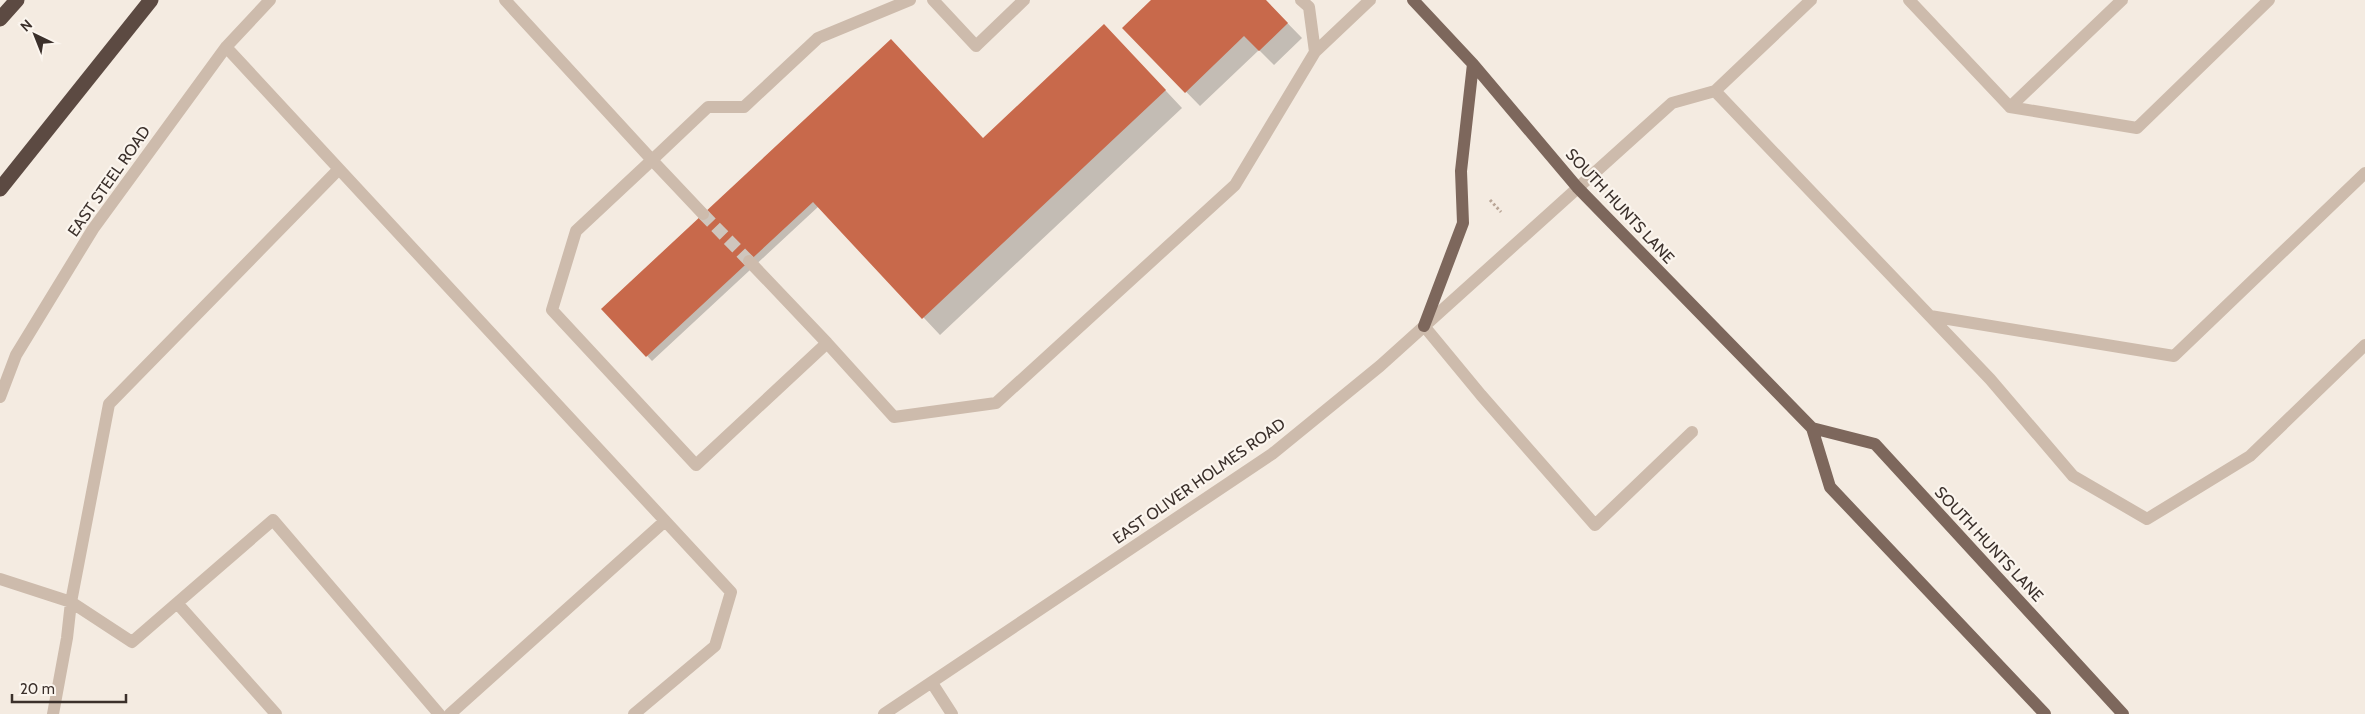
<svg xmlns="http://www.w3.org/2000/svg" width="2365" height="714" font-family="Cabin,sans-serif">
<style>
.shadow{fill:#0003}
.building{fill:#c8694b}
.lines{fill:none;stroke-linecap:round;stroke-linejoin:round}
.minor-tunnel{stroke:#cfc6bd;stroke-width:12;stroke-dasharray:12 6;stroke-linecap:butt}
.path{stroke:#b9a596;stroke-width:3;stroke-dasharray:2.5 2.5;stroke-linecap:butt}
.minor{stroke:#cdbbac;stroke-width:12}
.major{stroke:#7d675c;stroke-width:12}
.highway{stroke:#5c4a42;stroke-width:15}
.labels{text-anchor:middle;dominant-baseline:central;stroke-width:4.5;stroke-linejoin:round;paint-order:stroke}
.street-label{font-size:16px;fill:#3b302b;stroke:#fbf5ee}
</style>
<rect width="100%" height="100%" fill="#f4ebe1"/>
<!-- shadow -->
<path class="shadow" d="M 1153,0 L 1265,0 L 1302,38 L 1274,65 L 1259,50 L 1200,106 L 1124,28 Z
M 1121,43 L 1182,108 L 940,335 L 819,206 L 652,361 L 603,309 L 908,58 L 983,139 Z"/>
<!-- building -->
<path class="building" d="M 1151,0 L 1266,0 L 1288,23 L 1259,51 L 1244,36 L 1185,93 L 1122,28 Z
M 1104,24 L 1166,90 L 922,319 L 813,202 L 646,357 L 601,309 L 891,39 L 983,138 Z"/>
<g class="lines">
<!-- minor-tunnel -->
<path class="minor-tunnel" d="M 703,214 L 749,261"/>
<!-- path -->
<path class="path" d="M 1490,200 L 1501,212"/>
<!-- minor -->
<path class="minor" d="M 505,0 L 652,160 L 576,231 L 552,310 L 696,465 L 827,343 L 894,417 L 996,403 L 1235,185 L 1315,52 L 1370,0
M 933,0 L 976,46 L 1024,0
M 1301,0 L 1309,7 L 1315,52
M 1909,0 L 2010,107
M 2122,0 L 2010,107 L 2137,128 L 2269,0
M 226,47 L 731,592 L 715,646 L 634,714
M 1715,91 L 1990,379 L 2073,476 L 2147,519 L 2250,456 L 2365,345
M 339,169 L 109,404 L 71,602 L 132,642 L 273,520 L 439,714
M 703,214 L 652,160 L 708,107 L 744,107 L 818,38 L 910,0
M 749,261 L 827,343
M 1930,316 L 2174,356 L 2365,173
M 1424,326 L 1481,395 L 1595,525 L 1692,432
M 0,397 L 16,355 L 93,229 L 226,47 L 270,0
M 0,579 L 71,602 L 67,638 L 53,714
M 177,603 L 276,714
M 932,683 L 952,714
M 450,714 L 665,521
M 884,714 L 1272,454 L 1380,366 L 1672,103 L 1715,91 L 1811,0"/>
<!-- major -->
<path class="major" d="M 1413,0 L 1473,64 L 1577,187 L 1812,428 L 1830,487 L 2045,714
M 1424,326 L 1463,223 L 1461,171 L 1473,64
M 1812,428 L 1875,444 L 2123,714"/>
<!-- highway -->
<path class="highway" d="M 0,19 L 17,0
M 0,189 L 151,0"/>
</g>
<g class="labels">
<!-- street labels -->
<g class="street-label">
<text transform="translate(109 181) rotate(-55)">EAST STEEL ROAD</text>
<text transform="translate(1620 206) rotate(47)">SOUTH HUNTS LANE</text>
<text transform="translate(1199 481) rotate(-35)">EAST OLIVER HOLMES ROAD</text>
<text transform="translate(1989 544) rotate(47)">SOUTH HUNTS LANE</text>
</g>
</g>
<!-- north arrow -->
<g transform="translate(35 35) rotate(317)" stroke="#fbf5ee" stroke-width="4" paint-order="stroke">
<path d="M0-4L9 19L0 12L-9 19Z" fill="#3b302b"/>
<text y="-8" font-size="14" font-weight="bold" text-anchor="middle" fill="#3b302b">N</text>
</g>
<!-- scale -->
<path d="M12 694v8h114v-8" fill="none" stroke="#3b302b" stroke-width="2.5"/>
<text x="20" y="694" font-size="15" fill="#3b302b" stroke="#fbf5ee" stroke-width="4" paint-order="stroke">20 m</text>
</svg>
